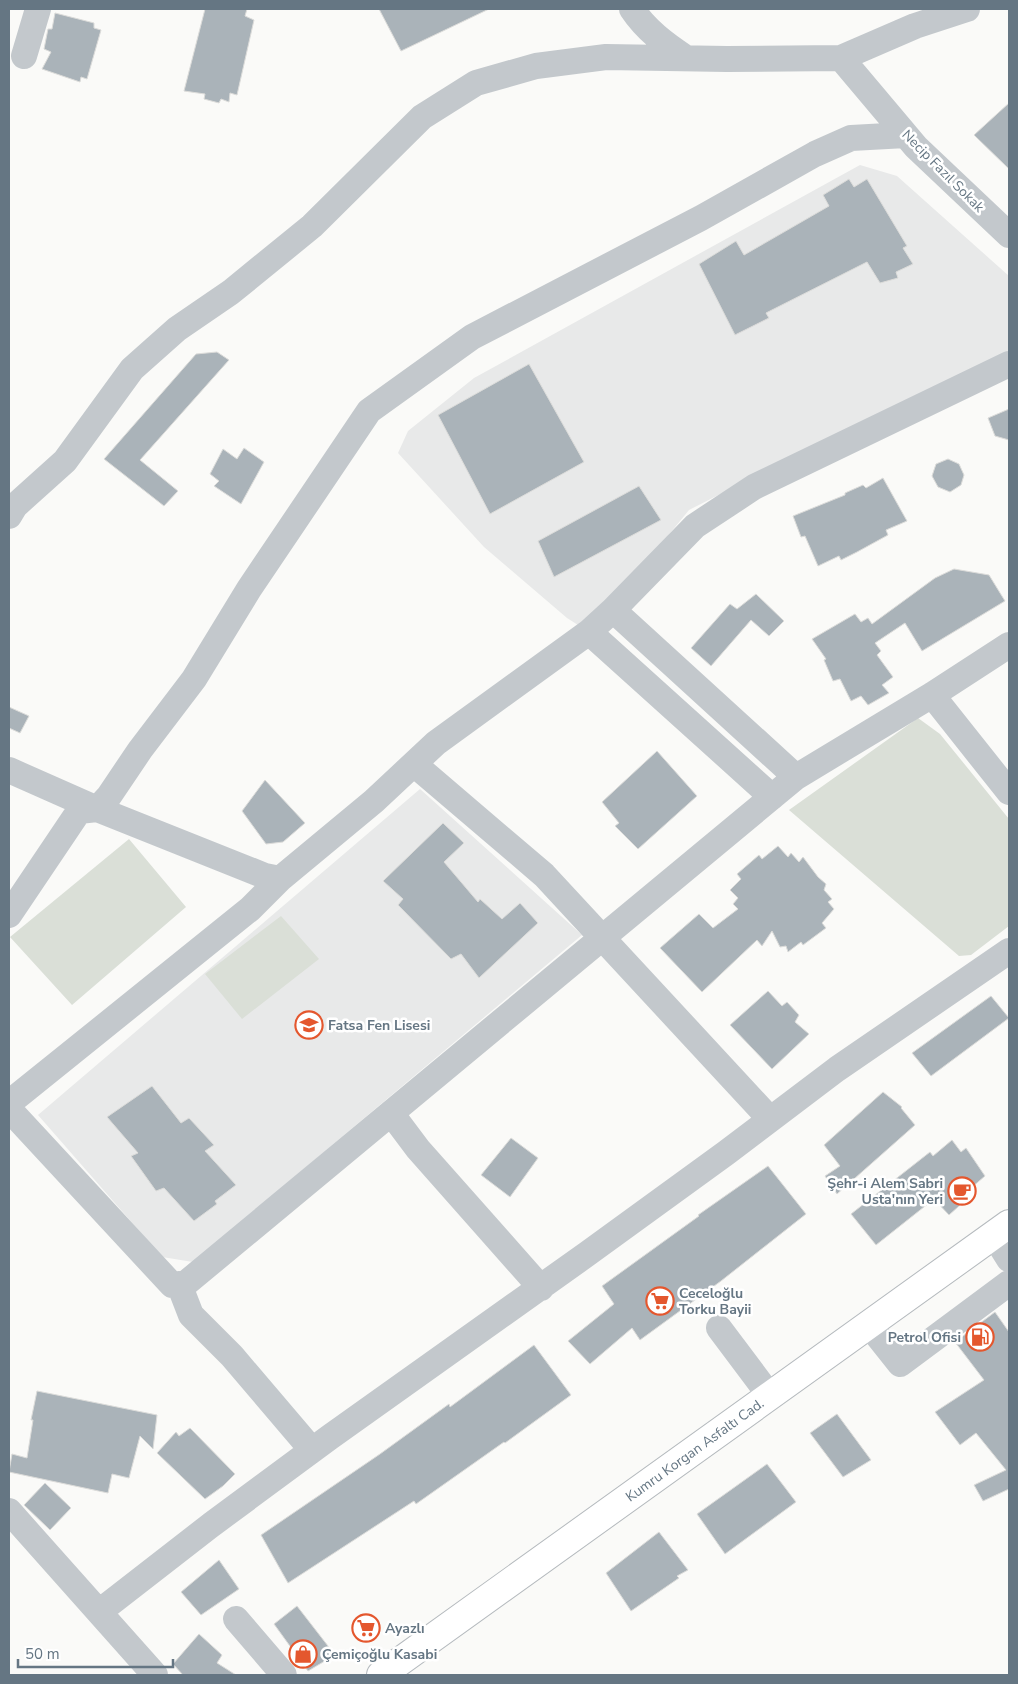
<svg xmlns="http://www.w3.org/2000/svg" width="1018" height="1684" font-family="'Nunito Sans',sans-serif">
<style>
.built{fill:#e8e9e9}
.green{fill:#dadfd7}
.building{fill:#aab3b9;stroke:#dcdcda}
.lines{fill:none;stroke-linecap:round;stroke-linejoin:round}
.major-casing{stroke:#b5babe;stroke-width:30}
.minor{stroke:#c3c8cc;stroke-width:26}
.major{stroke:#fff;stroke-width:28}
.labels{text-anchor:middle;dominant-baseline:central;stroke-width:5;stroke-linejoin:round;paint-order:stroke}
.street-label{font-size:14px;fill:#657683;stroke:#fff}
.poi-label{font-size:14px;font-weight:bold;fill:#657683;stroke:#fff;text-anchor:start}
</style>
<rect width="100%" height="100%" fill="#fafaf8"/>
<!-- built -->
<path class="built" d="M 860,165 L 897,176 L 1009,276 L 1009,353 L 838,434 L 689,510 L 589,632 L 567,618 L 484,547 L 398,453 L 408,431 L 474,378 Z
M 420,789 L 582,935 L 193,1262 L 162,1257 L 38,1115 Z"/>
<!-- green -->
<path class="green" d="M 918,718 L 940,734 L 1009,819 L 1009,926 L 971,955 L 959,956 L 789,810 Z
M 129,839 L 186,907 L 72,1005 L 10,937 Z
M 281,916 L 319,959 L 242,1019 L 205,974 Z"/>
<!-- building -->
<path class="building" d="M 205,9 L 247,9 L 245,16 L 254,20 L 237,95 L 230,93 L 229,102 L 221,99 L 219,103 L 204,99 L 205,94 L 184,91 Z
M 379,9 L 489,9 L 401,51 Z
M 55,13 L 94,23 L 94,28 L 101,30 L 87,79 L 81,77 L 80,82 L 42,69 L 51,52 L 44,49 L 48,29 L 52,29 Z
M 1009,103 L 1009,169 L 974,135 Z
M 849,179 L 854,187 L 867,179 L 907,246 L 903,248 L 913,264 L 896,272 L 898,278 L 880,283 L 867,262 L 766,313 L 769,318 L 735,335 L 699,264 L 736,241 L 744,255 L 829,206 L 823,195 Z
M 217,352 L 229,360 L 140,460 L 178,491 L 164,506 L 104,459 L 196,354 Z
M 529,364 L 584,462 L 490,514 L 438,415 Z
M 1009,409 L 1009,440 L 995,436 L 988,418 Z
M 244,448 L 264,462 L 241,504 L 214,486 L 219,481 L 210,474 L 223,449 L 237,459 Z
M 948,459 L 959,464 L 964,475 L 961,485 L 950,492 L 938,487 L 932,476 L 936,464 Z
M 883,478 L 907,521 L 886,530 L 888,535 L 857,552 L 841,560 L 839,556 L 818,566 L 805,536 L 801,537 L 793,516 L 845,495 L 845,493 L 863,485 L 866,488 Z
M 639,486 L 661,520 L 554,577 L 538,541 Z
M 954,569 L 989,575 L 1005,601 L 922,651 L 905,623 L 875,643 L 881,651 L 877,655 L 893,677 L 882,685 L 889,693 L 868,705 L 861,696 L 851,701 L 840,679 L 833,681 L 824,660 L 826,659 L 812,639 L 855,614 L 861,622 L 868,618 L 872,624 L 935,578 Z
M 756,594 L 784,621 L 769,636 L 751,620 L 711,666 L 691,648 L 730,604 L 737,609 Z
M 9,707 L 29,716 L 20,733 L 9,728 Z
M 657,751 L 697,796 L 638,849 L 615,826 L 619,823 L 602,802 Z
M 265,780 L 305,823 L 283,842 L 266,844 L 242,811 Z
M 443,823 L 464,843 L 444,862 L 478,902 L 480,899 L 502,919 L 520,903 L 538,923 L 479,978 L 461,954 L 451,959 L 398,905 L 403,899 L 383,881 Z
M 778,846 L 788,857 L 791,853 L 799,862 L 803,857 L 818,877 L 826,884 L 824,890 L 832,899 L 828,902 L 834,909 L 822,923 L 826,928 L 803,945 L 801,942 L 788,952 L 786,946 L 780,947 L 772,931 L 762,946 L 757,940 L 702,992 L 660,948 L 699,914 L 713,928 L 738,909 L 733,904 L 738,898 L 730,890 L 741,879 L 737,874 L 759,855 L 762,859 Z
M 768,991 L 782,1006 L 787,1002 L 799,1015 L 795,1022 L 809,1034 L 772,1069 L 730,1025 Z
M 991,996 L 1009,1018 L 931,1076 L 912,1053 Z
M 152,1086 L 181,1123 L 189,1118 L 214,1145 L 205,1151 L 236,1185 L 215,1201 L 217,1204 L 194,1221 L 164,1188 L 156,1191 L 131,1156 L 138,1153 L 107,1117 Z
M 883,1092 L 902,1107 L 901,1108 L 915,1125 L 837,1194 L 825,1176 L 840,1166 L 824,1145 Z
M 511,1138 L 538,1158 L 510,1197 L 481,1175 Z
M 952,1140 L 961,1152 L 966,1148 L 985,1176 L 964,1194 L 968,1198 L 949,1215 L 934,1199 L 876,1245 L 851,1214 L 930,1152 L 933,1156 Z
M 768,1166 L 806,1214 L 721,1281 L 640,1340 L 632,1328 L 590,1364 L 568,1341 L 614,1304 L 602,1286 L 699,1216 L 698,1215 Z
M 995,1312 L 1009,1332 L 1009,1489 L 983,1501 L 974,1485 L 1006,1470 L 976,1433 L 960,1445 L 935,1412 L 984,1380 L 955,1342 Z
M 534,1345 L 571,1395 L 505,1443 L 504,1442 L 416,1504 L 414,1501 L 288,1583 L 261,1535 L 380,1454 L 449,1404 L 450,1407 Z
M 37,1391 L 157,1415 L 153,1449 L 140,1436 L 129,1478 L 112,1474 L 108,1493 L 9,1472 L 12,1454 L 27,1458 L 33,1420 L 31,1420 Z
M 837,1414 L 871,1460 L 843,1477 L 810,1433 Z
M 190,1428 L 235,1474 L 223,1486 L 205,1499 L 157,1453 L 176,1432 L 179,1436 Z
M 767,1464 L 796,1502 L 725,1554 L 697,1514 Z
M 45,1483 L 71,1508 L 50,1530 L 24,1505 Z
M 659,1532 L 688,1570 L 677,1576 L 679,1578 L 631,1611 L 606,1573 Z
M 219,1560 L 239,1589 L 201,1615 L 181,1592 Z
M 297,1606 L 335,1655 L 308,1671 L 274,1624 Z
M 199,1634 L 222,1655 L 217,1663 L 236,1675 L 183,1675 L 173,1664 Z"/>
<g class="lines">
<!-- major casing -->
<g class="major-casing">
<g id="major">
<path id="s1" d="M 381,1675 L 1009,1224"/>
</g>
</g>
<!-- minor -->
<path class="minor" d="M 632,9 C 646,30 665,44 686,58
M 24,56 L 38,9
M 841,58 L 916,147 L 1009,235
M 9,516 L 15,506 L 65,461 L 132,369 L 177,329 L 231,292 L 312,226 L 422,117 L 476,83 L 536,66 L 606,57 L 727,59 L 841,58 L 915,26 L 967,9
M 613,610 L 796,777
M 589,632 L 772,797
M 932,695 L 1009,792
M 414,764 L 544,875 L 770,1119
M 9,770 L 97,809 L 265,876 L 280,879
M 9,915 L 79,811 L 97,809 L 109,796 L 140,750 L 194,679 L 249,589 L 369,411 L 472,337 L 701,218 L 815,154 L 851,138 L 906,135
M 9,1103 L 250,909 L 280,879 L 374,801 L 436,743 L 589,632 L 613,610 L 695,526 L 754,487 L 1009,364
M 9,1109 L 172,1285 L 185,1284 L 796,777 L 932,695 L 1009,645
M 391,1113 L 418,1149 L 541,1288
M 994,1235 L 1009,1259
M 179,1284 L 191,1315 L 232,1356 L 312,1450
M 869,1325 L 900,1364 L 1009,1283
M 719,1328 L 770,1396
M 9,1511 L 155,1675
M 99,1612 L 211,1525 L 330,1437 L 587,1254 L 726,1153 L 837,1069 L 1009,951
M 236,1619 L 284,1675"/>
<!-- major -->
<use href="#major" class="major"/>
</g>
<!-- icons -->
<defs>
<g id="school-ring" transform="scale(1.4375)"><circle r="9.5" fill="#fff" stroke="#e4572e" stroke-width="1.5"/><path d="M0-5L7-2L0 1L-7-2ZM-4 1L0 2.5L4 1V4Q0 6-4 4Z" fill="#e4572e"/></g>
<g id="cafe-ring" transform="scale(1.4375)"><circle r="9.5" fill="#fff" stroke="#e4572e" stroke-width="1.5"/><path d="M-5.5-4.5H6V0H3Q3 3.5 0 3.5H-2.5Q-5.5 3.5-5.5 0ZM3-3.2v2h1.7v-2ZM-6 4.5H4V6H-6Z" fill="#e4572e"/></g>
<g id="supermarket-ring" transform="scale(1.4375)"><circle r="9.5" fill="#fff" stroke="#e4572e" stroke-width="1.5"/><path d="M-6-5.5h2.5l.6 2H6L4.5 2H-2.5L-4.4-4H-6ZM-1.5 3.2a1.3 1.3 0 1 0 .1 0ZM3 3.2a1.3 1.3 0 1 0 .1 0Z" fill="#e4572e"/></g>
<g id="fuel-ring" transform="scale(1.4375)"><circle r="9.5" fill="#fff" stroke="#e4572e" stroke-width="1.5"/><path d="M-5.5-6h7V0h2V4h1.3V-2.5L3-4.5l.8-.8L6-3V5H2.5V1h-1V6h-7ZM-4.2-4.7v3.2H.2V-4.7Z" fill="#e4572e"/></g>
<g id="shop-ring" transform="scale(1.4375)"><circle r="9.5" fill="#fff" stroke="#e4572e" stroke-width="1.5"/><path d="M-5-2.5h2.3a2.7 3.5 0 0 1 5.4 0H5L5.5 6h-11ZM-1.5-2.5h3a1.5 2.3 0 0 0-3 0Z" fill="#e4572e"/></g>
</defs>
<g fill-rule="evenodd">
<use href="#school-ring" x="309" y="1025"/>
<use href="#cafe-ring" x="962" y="1191"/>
<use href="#supermarket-ring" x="660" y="1301"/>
<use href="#fuel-ring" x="980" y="1337"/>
<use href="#supermarket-ring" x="366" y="1628"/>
<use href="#shop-ring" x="303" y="1654"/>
</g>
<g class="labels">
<!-- street labels -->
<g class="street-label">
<text transform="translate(943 171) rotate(45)">Necip Fazıl Sokak</text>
<text stroke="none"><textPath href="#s1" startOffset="386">Kumru Korgan Asfaltı Cad.</textPath></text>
</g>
<!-- poi labels -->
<g class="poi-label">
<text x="328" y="1025">Fatsa Fen Lisesi</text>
<text x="943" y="1183" text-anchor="end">Şehr-i Alem Sabri<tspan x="943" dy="16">Usta'nın Yeri</tspan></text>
<text x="679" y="1293">Ceceloğlu<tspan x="679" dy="16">Torku Bayii</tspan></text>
<text x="961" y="1337" text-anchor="end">Petrol Ofisi</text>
<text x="385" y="1628">Ayazlı</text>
<text x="322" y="1654">Çemiçoğlu Kasabi</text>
</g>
</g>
<!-- border -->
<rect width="1018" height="1684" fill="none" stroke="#657683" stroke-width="20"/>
<!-- scale -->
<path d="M18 1659v8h155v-8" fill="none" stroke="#657683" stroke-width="2.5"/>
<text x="25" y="1659" font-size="15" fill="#657683" stroke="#ffffff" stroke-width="4" paint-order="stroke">50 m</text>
</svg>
